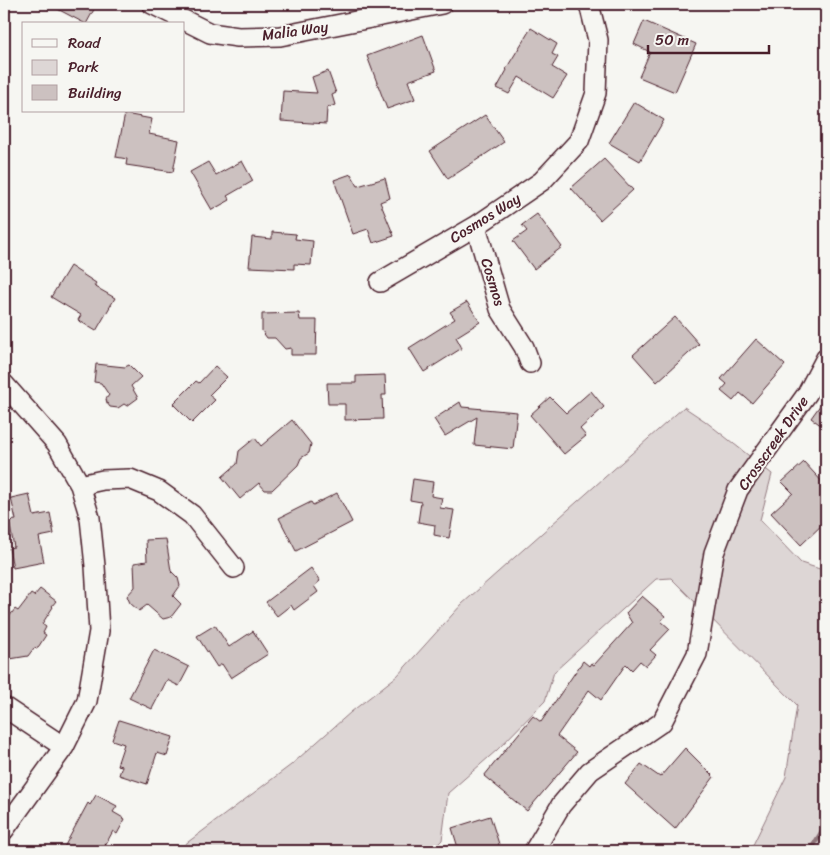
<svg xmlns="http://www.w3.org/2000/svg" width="830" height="855" font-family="Sriracha,sans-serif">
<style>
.green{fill:#ddd6d5;stroke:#947a80}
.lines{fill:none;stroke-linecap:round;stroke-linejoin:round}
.stream{stroke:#8e747a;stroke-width:5}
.building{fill:#ccc1c0;stroke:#4a1f2b}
.minor-casing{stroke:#4a1f2b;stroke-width:22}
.minor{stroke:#f6f6f2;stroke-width:19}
.labels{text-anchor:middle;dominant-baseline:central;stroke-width:4;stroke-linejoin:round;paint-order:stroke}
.street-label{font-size:15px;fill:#4a1f2b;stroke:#f6f6f2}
</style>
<rect width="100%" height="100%" fill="#f6f6f2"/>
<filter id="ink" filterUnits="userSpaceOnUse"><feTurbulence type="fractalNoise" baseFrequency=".02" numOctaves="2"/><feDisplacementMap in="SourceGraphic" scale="10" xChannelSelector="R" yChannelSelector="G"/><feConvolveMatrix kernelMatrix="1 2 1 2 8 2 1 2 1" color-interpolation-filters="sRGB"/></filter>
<g filter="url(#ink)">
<!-- green -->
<path class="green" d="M 684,407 L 705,421 L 772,474 L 760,520 L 801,563 L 826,571 L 826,851 L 750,851 L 786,777 L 797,705 L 671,578 L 656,579 L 554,672 L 545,701 L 497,750 L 448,793 L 442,840 L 431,851 L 176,851 L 291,765 L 351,712 L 397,676 L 462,604 Z"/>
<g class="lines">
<!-- stream -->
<path class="stream" d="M 810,851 L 826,825"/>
</g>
<!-- building -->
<path class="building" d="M 48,4 L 97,4 L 86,24 Z
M 644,21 L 696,44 L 675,92 L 639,77 L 650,52 L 634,44 Z
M 531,28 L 557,44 L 552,54 L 558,57 L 552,67 L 567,76 L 553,98 L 519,77 L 509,94 L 497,88 L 507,70 L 506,69 Z
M 423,35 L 436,71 L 408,81 L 415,99 L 387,109 L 367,56 Z
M 328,71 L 336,93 L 332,95 L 335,105 L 327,108 L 326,124 L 281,121 L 283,91 L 317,93 L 312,77 Z
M 634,102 L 664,120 L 640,161 L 609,143 Z
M 125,114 L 152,119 L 149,134 L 179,140 L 173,172 L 126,165 L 127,159 L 116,157 Z
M 485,115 L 504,142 L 448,179 L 430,151 Z
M 604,159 L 633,190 L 600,220 L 571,188 Z
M 242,161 L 253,181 L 227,196 L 230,200 L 212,210 L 190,172 L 208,162 L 216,175 Z
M 351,174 L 358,186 L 385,178 L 390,198 L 380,202 L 394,236 L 373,243 L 368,229 L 353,234 L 334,180 Z
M 537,214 L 562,247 L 534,269 L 513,241 L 527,231 L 522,225 Z
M 272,232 L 296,234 L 295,239 L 313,241 L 311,265 L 294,264 L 294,269 L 249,267 L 252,237 L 272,239 Z
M 70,266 L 96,283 L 94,286 L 115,298 L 96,331 L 78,320 L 81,315 L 51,297 Z
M 467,302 L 480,322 L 456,337 L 462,348 L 424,372 L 409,348 L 455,319 L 450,312 Z
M 299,313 L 300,320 L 317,320 L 316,355 L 291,355 L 291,348 L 285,349 L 275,338 L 267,338 L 262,331 L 262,314 Z
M 675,317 L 699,344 L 657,382 L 633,355 Z
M 756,339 L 785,365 L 752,403 L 740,393 L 733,401 L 721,391 L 727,384 L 721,379 Z
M 96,364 L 125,367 L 129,365 L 141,377 L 131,386 L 138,398 L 127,406 L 124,404 L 118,408 L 110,407 L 107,403 L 106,399 L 109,395 L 101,383 L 94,382 Z
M 215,366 L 227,377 L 209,395 L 215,400 L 192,423 L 173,404 L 196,381 L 199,383 Z
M 385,375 L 386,395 L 382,395 L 383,419 L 345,420 L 345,404 L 328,404 L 327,383 L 356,383 L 356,376 Z
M 591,391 L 604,407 L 580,429 L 586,436 L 564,454 L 530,415 L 550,397 L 566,413 Z
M 826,397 L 826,429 L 811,418 Z
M 460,402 L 462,407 L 517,412 L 513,449 L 474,445 L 477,417 L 445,436 L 434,419 Z
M 292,420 L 311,444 L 309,453 L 301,458 L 298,465 L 272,490 L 265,490 L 259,483 L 240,499 L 222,477 L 237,464 L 239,451 L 255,438 L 261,446 Z
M 804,462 L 826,486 L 826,521 L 801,545 L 771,513 L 793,493 L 782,482 Z
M 413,479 L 433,482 L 431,496 L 442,498 L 440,508 L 454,510 L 449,538 L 434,535 L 435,525 L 418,522 L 421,502 L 410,500 Z
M 337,493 L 352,522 L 296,551 L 279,518 L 311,502 L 313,505 Z
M 29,494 L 34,516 L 50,513 L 54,534 L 39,537 L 44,562 L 13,568 L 9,548 L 14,547 L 9,521 L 16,520 L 11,498 Z
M 166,539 L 171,571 L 178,578 L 180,586 L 173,596 L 181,604 L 171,617 L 163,619 L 147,605 L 139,611 L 130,603 L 127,596 L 135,587 L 134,563 L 147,561 L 146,540 Z
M 311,568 L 320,581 L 314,586 L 318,592 L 294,610 L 291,605 L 277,616 L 266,602 Z
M 40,589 L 56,601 L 52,606 L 53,607 L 42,624 L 46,627 L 43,633 L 46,635 L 37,649 L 34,648 L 28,656 L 4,660 L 4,631 L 8,625 L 5,622 L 15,609 L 18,611 L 31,594 L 34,596 Z
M 642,596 L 665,616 L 661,621 L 670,629 L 650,650 L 656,655 L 646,666 L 640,661 L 632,670 L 626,664 L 601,700 L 589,690 L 557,736 L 577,752 L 527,811 L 484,776 L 533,716 L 541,722 L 583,661 L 589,666 L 591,663 L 594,665 L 632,623 L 626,613 Z
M 215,625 L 229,647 L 253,631 L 268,654 L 231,678 L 222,664 L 217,667 L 197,636 Z
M 154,650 L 189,667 L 179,686 L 167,680 L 152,709 L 129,698 Z
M 119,720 L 173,737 L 167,756 L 157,753 L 147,784 L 119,775 L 122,766 L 117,765 L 124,744 L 112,740 Z
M 685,748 L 714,777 L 675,829 L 625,784 L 641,764 L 660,777 Z
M 96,795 L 117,806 L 113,812 L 125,819 L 117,834 L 113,831 L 102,851 L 62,851 L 88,803 L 90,805 Z
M 490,816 L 499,844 L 496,851 L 459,851 L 452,828 Z"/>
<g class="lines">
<!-- minor casing -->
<g class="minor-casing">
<path id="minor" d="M 152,4 L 210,33 L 238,37 L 280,36 L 442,4
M 476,226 L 500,309 L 524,347 L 530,363
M 380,282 L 476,226 L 542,181 L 579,141 L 596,93 L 598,40 L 589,4
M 4,384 L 57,444 L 80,485 L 90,518 L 95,566 L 99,631 L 87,701 L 64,747 L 4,830
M 80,485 L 103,480 L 130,479 L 159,491 L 192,515 L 234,568
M 4,707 L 64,747
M 534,851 L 561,805 L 590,771 L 662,722 L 697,654 L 714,553 L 738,490 L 807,394 L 826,358"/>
</g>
<!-- minor -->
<use href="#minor" class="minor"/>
</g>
</g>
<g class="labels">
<!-- street labels -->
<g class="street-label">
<text transform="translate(295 31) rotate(-8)">Malia Way</text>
<text transform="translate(485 218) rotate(-32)">Cosmos Way</text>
<text transform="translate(493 282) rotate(73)">Cosmos</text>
<text transform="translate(773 443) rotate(-55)">Crosscreek Drive</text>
</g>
</g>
<!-- margin -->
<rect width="830" height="855" fill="none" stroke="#f6f6f2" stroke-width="20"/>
<rect x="10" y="10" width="810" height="835" fill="none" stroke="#4a1f2b" stroke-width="2" filter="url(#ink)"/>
<!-- legend -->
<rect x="22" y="22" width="162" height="90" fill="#f6f6f2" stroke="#b1a0a2"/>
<rect x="32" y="39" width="25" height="8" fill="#f6f6f2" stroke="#b1a0a2"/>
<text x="68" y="48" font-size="15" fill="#4a1f2b">Road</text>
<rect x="32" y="60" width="25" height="15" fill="#ddd6d5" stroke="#b1a0a2"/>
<text x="68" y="72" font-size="15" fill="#4a1f2b">Park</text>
<rect x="32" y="85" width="25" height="15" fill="#ccc1c0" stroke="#b1a0a2"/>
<text x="68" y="98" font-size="15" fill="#4a1f2b">Building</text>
<!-- scale -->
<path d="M648 45v8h121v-8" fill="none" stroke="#4a1f2b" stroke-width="2.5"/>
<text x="655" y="45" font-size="15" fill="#4a1f2b" stroke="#f6f6f2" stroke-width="4" paint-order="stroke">50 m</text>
</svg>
